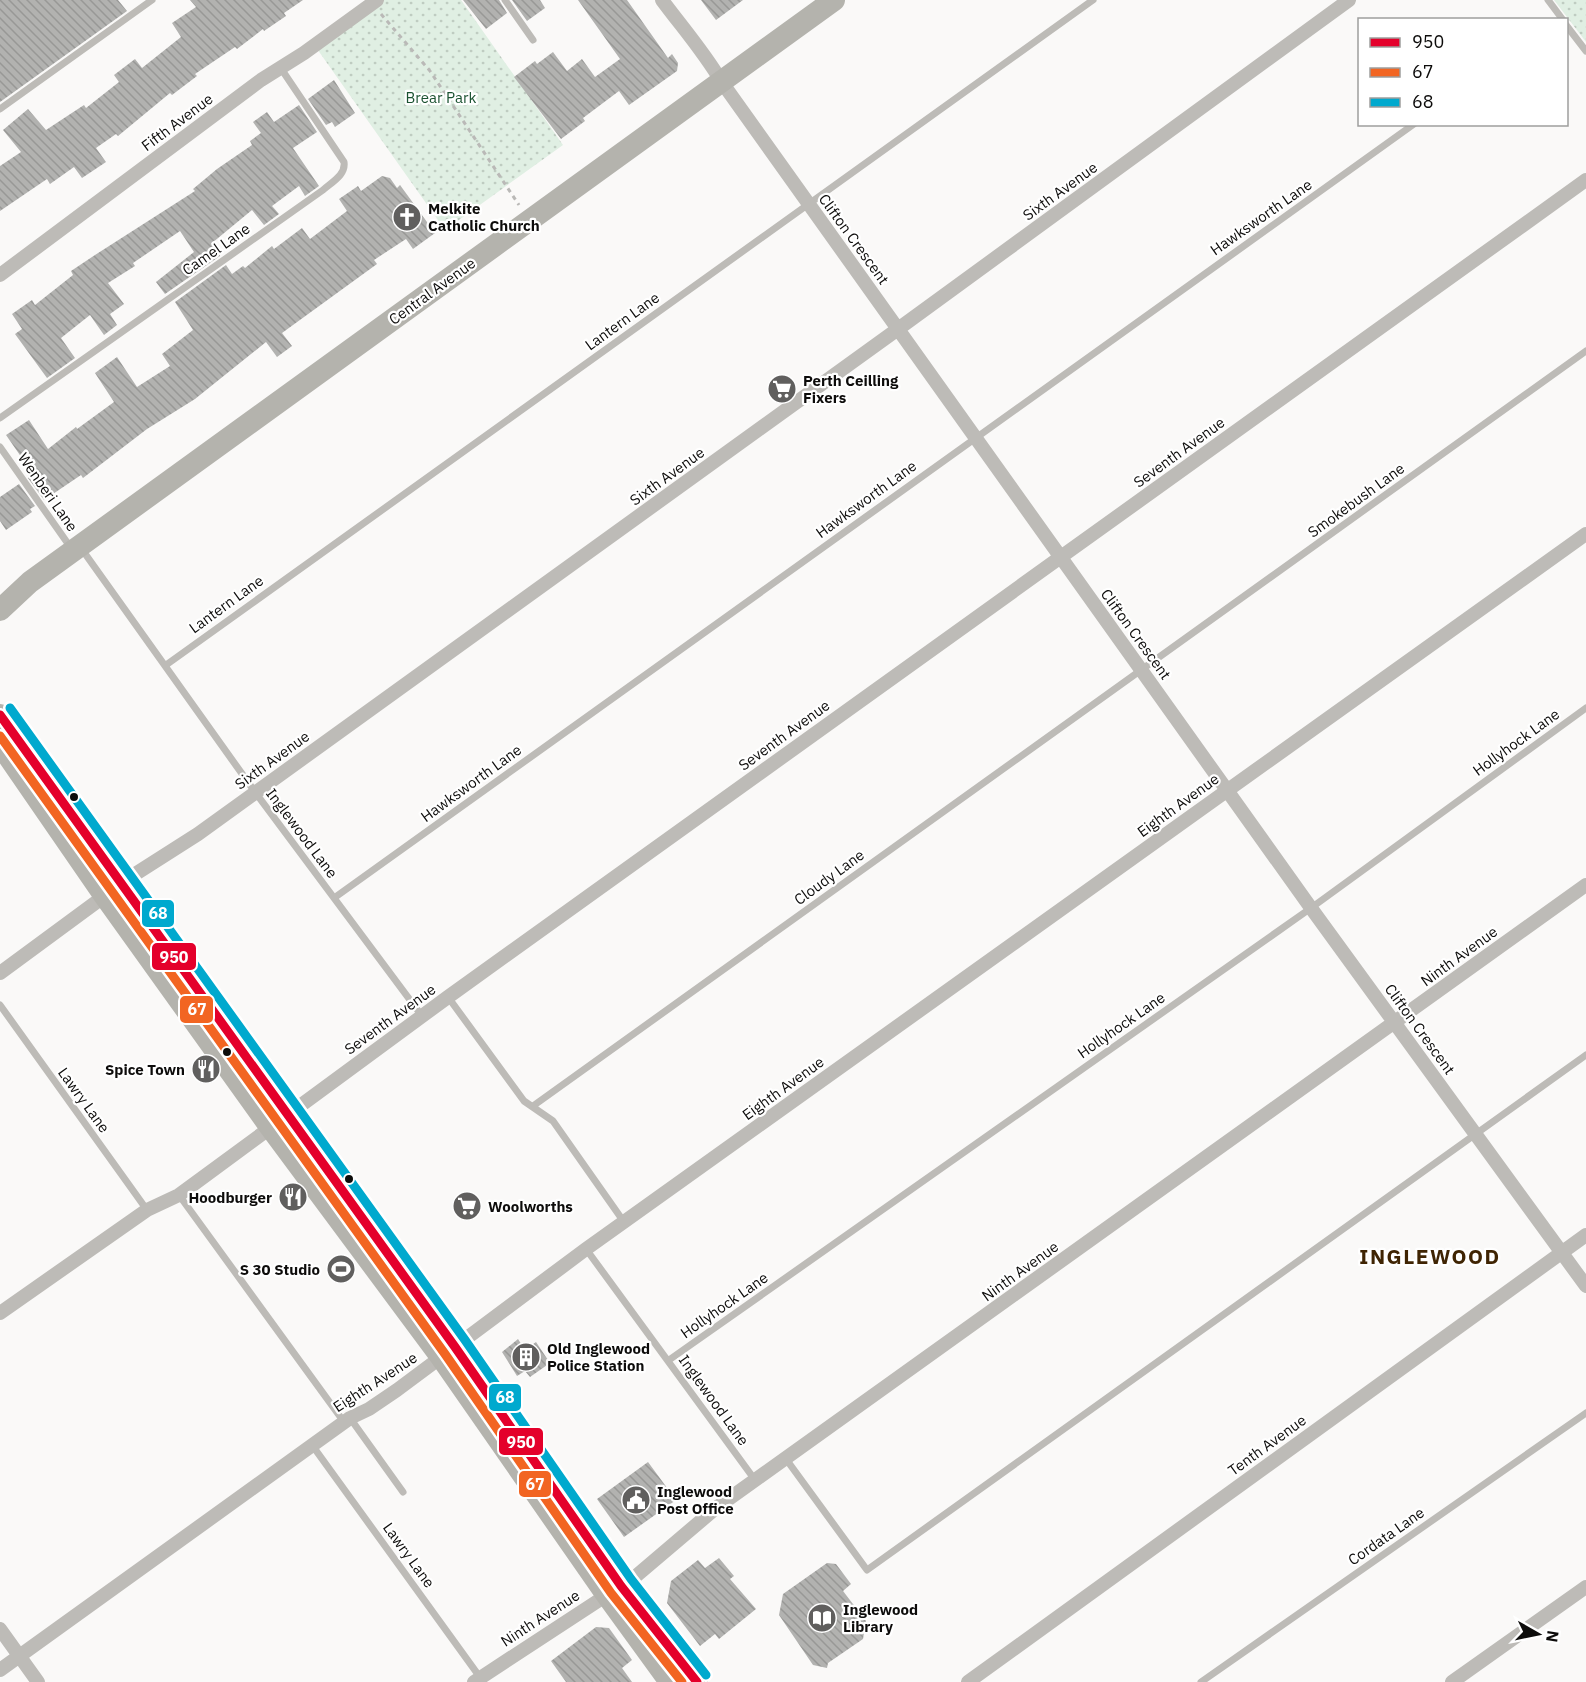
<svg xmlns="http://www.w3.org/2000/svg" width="1586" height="1682" font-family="'IBM Plex Sans',sans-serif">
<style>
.grass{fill:url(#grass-dots)}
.building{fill:url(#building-back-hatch)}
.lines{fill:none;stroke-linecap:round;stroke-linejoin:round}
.path{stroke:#bab9b7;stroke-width:3;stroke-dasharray:4.5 4.5;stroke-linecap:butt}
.service{stroke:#bdbbb7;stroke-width:7}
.minor{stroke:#bdbbb7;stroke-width:14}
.primary{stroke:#b4b3ad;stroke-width:22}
.bus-1-casing{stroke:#fff;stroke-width:14}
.bus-2-casing{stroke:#fff;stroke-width:14}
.bus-3-casing{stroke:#fff;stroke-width:14}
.bus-1{stroke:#e4002b;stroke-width:9}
.bus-2{stroke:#f26522;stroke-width:9}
.bus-3{stroke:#00a9ce;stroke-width:9}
.bus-dot{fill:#0d0c0b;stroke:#fff;stroke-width:2}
.labels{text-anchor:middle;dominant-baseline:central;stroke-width:4.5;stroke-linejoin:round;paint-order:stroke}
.park-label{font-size:15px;fill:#1b5231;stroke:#fff}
.street-label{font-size:15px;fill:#0d0c0b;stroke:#fff}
.poi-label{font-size:15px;font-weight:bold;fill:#0d0c0b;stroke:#fff;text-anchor:start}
.district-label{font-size:21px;font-weight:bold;letter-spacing:1.5px;fill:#3f2403;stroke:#fff}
.line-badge{stroke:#fff;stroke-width:2}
.badge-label{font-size:16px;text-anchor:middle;font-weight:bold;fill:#fff}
</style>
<defs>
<pattern id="grass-dots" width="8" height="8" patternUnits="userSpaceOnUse" patternTransform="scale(1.5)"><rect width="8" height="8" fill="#e0efe3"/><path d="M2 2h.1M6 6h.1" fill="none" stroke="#bfccc1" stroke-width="1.8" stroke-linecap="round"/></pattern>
<pattern id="building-back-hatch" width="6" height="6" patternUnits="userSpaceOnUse" patternTransform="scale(1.5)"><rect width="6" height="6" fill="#b2b2b0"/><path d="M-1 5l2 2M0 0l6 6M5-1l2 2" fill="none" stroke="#989896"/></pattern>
</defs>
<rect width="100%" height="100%" fill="#faf9f8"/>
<!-- grass -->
<path class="grass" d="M 377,0 L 461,0 L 563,145 L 445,230 L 315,46 Z
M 1554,0 L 1586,0 L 1586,42 Z"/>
<!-- building -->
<path class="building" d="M 0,0 L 118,0 L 127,11 L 0,102 Z
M 190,0 L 303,0 L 284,13 L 286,16 L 264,31 L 263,29 L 237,49 L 235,47 L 195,74 L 197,76 L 172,95 L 170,93 L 118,136 L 116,134 L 96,148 L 106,162 L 82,178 L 74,167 L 50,184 L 47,179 L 0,211 L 0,166 L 21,152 L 3,130 L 28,109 L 46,130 L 84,105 L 86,108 L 119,82 L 114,75 L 135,59 L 142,68 L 181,37 L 172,23 L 196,7 Z
M 463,0 L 499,0 L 507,13 L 486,29 Z
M 512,0 L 540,0 L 545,8 L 527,21 Z
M 578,0 L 627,0 L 668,58 L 672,54 L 678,63 L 677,71 L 629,105 L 619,91 L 583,118 L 585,121 L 561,139 L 514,77 L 535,61 L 537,64 L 553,52 L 567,71 L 582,59 L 595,77 L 620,59 Z
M 701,0 L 743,0 L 716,20 Z
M 334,80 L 355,113 L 335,127 L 332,122 L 326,125 L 308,99 Z
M 299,105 L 317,132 L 293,148 L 319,186 L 305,196 L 299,186 L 272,206 L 279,214 L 264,225 L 252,210 L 212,243 L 220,256 L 165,294 L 156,282 L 194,252 L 180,231 L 133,263 L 135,266 L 108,283 L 124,304 L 110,314 L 117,325 L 104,335 L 90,315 L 61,338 L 75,358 L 47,378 L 15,334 L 22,329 L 12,314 L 32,300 L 35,305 L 73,275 L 71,271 L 95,255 L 195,191 L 193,189 L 217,169 L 252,145 L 250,141 L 261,133 L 253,122 L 267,112 L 274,122 Z
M 382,176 L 390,178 L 397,188 L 400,185 L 435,233 L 413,249 L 406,239 L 374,260 L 377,264 L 282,333 L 292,346 L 277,357 L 266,342 L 195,399 L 147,429 L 83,478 L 81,475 L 44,500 L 28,478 L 33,474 L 6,435 L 29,420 L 48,449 L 76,427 L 77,429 L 114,402 L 95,373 L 117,357 L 137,387 L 170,366 L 162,354 L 193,330 L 175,302 L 226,265 L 232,274 L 243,266 L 245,268 L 272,246 L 274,249 L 302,228 L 310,239 L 347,211 L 339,199 L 358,186 L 361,191 Z
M 19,484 L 35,506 L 30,509 L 32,512 L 6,530 L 0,521 L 0,497 Z
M 518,1339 L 525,1350 L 536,1342 L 550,1363 L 530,1377 L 525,1371 L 517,1376 L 502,1352 Z
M 648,1462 L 676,1500 L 624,1537 L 597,1499 Z
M 719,1558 L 734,1576 L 730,1579 L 756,1609 L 719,1639 L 715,1634 L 700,1646 L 667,1603 L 671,1581 L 698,1560 L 705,1568 Z
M 827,1563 L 836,1564 L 851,1584 L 843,1591 L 866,1621 L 863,1639 L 828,1663 L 827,1668 L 813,1665 L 779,1615 L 783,1594 Z
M 596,1627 L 609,1628 L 632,1660 L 622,1668 L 632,1682 L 566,1682 L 551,1661 Z"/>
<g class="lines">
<!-- path -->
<path class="path" d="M 381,14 L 430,71 L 519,205"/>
<!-- service -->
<path class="service" d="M 505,0 L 533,40
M 1548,0 L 1563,20
M 1566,25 L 1586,51
M 0,109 L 152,0
M 0,418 L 323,190 C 332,182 346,175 344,162 L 280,67
M 0,447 L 71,548
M 81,548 L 255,792 L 422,1016
M 166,665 L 1093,0
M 334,898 L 1414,124
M 448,997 L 524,1101 L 553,1121 L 624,1222
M 0,1005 L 147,1210
M 533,1106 L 1586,351
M 179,1195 L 344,1422
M 586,1249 L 755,1480
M 669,1360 L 1311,908 L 1586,708
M 350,1418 L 403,1492
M 312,1445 L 482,1680
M 786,1459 L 867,1570 L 1586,1055
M 1201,1682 L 1586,1413"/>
<!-- minor -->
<path class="minor" d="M 662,0 C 682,27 704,52 721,81 L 1311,908 L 1586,1286
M 0,275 L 261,80 L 304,53 L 377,0
M 0,973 L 129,878 L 198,834 L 898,329 L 1349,0
M 0,1313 L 147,1210 L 179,1195 L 448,997 L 1586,180
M 0,1629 L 38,1682
M 0,1670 L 350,1418 L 369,1409 L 397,1390 L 586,1249 L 1586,534
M 474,1682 L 636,1576 L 716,1508 L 1586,885
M 968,1682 L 1586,1235
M 1452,1682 L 1586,1587"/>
<!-- primary -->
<path class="primary" d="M 0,610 L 30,582 L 834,0
M 0,715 L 455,1347 L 621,1586 L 697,1682
M 0,744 L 104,895 L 271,1128 L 441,1357 L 606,1594 L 670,1682"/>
<!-- bus-1 casing -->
<g class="bus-1-casing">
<path id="bus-1" d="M 0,715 L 455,1347 L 621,1586 L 697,1682"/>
</g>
<!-- bus-2 casing -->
<g class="bus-2-casing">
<path id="bus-2" d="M 0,736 L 445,1354 L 611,1593 L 682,1682"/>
</g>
<!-- bus-3 casing -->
<g class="bus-3-casing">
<path id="bus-3" d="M 10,708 L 465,1340 L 631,1579 L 706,1675"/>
</g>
<!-- bus-1 -->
<use href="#bus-1" class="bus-1"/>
<!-- bus-2 -->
<use href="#bus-2" class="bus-2"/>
<!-- bus-3 -->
<use href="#bus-3" class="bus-3"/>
</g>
<!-- icons -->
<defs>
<g id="church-disc" transform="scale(1.5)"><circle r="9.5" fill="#605f5e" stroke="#fff"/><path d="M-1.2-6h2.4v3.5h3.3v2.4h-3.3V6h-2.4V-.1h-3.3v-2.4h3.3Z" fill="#fff"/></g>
<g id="supermarket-disc" transform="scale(1.5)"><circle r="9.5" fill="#605f5e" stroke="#fff"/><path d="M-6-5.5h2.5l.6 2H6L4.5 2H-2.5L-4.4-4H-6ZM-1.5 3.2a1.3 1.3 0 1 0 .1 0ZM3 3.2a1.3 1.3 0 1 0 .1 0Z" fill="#fff"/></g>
<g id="restaurant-disc" transform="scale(1.5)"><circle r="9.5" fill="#605f5e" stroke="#fff"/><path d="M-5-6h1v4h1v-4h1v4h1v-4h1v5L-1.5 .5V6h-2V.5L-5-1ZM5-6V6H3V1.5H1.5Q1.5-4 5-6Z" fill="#fff"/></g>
<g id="stadium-disc" transform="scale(1.5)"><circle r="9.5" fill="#605f5e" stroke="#fff"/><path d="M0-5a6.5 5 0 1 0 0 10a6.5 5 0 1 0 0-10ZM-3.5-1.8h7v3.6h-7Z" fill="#fff"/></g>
<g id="building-disc" transform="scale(1.5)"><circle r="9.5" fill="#605f5e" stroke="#fff"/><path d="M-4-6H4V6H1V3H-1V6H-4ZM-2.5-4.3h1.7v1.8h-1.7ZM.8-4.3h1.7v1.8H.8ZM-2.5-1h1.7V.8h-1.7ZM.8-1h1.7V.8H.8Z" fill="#fff"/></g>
<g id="civic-disc" transform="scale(1.5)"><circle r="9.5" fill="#605f5e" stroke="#fff"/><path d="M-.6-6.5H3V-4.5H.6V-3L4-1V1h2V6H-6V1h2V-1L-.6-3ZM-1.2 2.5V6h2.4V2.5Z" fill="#fff"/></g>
<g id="library-disc" transform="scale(1.5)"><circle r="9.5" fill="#605f5e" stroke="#fff"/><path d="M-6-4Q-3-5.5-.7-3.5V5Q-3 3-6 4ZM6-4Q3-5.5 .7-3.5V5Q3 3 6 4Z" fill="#fff"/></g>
</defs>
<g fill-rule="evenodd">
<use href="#church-disc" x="407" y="217"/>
<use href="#supermarket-disc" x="782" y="389"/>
<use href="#restaurant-disc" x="206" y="1069"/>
<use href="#restaurant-disc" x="293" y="1197"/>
<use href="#supermarket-disc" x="467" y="1206"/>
<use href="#stadium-disc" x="341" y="1269"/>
<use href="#building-disc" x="526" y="1357"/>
<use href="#civic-disc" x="636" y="1500"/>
<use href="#library-disc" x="822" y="1618"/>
</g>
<!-- markers -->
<g class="bus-dot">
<circle cx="74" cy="797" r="5"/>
<circle cx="227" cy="1052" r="5"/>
<circle cx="349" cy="1179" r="5"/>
</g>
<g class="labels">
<!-- park labels -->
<g class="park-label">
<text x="441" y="97">Brear Park</text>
</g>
<!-- street labels -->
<g class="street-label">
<text transform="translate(177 122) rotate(-37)">Fifth Avenue</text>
<text transform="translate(1060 191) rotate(-36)">Sixth Avenue</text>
<text transform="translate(1261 217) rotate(-35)">Hawksworth Lane</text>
<text transform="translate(854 239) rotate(54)">Clifton Crescent</text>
<text transform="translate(216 249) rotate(-35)">Camel Lane</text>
<text transform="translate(432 291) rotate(-36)">Central Avenue</text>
<text transform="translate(622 321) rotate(-36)">Lantern Lane</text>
<text transform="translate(1179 452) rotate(-36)">Seventh Avenue</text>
<text transform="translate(667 476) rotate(-36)">Sixth Avenue</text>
<text transform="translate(48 492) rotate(55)">Wenberi Lane</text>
<text transform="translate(866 499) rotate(-36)">Hawksworth Lane</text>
<text transform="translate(1356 500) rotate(-36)">Smokebush Lane</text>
<text transform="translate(226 604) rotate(-36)">Lantern Lane</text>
<text transform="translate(1136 634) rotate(54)">Clifton Crescent</text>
<text transform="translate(784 735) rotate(-36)">Seventh Avenue</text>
<text transform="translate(1516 742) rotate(-36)">Hollyhock Lane</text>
<text transform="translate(272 760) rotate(-36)">Sixth Avenue</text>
<text transform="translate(471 783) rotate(-36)">Hawksworth Lane</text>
<text transform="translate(1178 805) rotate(-36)">Eighth Avenue</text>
<text transform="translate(302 833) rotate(53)">Inglewood Lane</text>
<text transform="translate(829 877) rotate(-36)">Cloudy Lane</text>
<text transform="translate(1459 956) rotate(-36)">Ninth Avenue</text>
<text transform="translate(390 1019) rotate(-36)">Seventh Avenue</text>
<text transform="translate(1121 1025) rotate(-35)">Hollyhock Lane</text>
<text transform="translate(1420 1029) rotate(54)">Clifton Crescent</text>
<text transform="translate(783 1088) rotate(-36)">Eighth Avenue</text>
<text transform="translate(84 1100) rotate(54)">Lawry Lane</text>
<text transform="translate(1020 1271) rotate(-36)">Ninth Avenue</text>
<text transform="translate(724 1305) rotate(-35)">Hollyhock Lane</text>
<text transform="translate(375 1382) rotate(-33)">Eighth Avenue</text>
<text transform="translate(714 1400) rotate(54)">Inglewood Lane</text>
<text transform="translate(1267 1445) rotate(-36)">Tenth Avenue</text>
<text transform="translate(1386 1536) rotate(-35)">Cordata Lane</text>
<text transform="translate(409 1555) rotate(54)">Lawry Lane</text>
<text transform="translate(540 1618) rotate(-33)">Ninth Avenue</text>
</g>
<!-- poi labels -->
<g class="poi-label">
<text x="428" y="208">Melkite<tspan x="428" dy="17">Catholic Church</tspan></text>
<text x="803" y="380">Perth Ceilling<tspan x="803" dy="17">Fixers</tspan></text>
<text x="185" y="1069" text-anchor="end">Spice Town</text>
<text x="272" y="1197" text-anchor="end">Hoodburger</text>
<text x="488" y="1206">Woolworths</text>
<text x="320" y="1269" text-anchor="end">S 30 Studio</text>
<text x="547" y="1348">Old Inglewood<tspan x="547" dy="17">Police Station</tspan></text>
<text x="657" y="1491">Inglewood<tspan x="657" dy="17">Post Office</tspan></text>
<text x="843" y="1609">Inglewood<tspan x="843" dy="17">Library</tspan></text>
</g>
<!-- district labels -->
<g class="district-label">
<text x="1430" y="1256">INGLEWOOD</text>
</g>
</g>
<g class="line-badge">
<rect x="141" y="899" width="34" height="29" rx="6" fill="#00a9ce"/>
<rect x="151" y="942" width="46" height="29" rx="6" fill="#e4002b"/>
<rect x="179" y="995" width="35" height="29" rx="6" fill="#f26522"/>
<rect x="488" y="1383" width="34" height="29" rx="6" fill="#00a9ce"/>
<rect x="498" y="1427" width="46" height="29" rx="6" fill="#e4002b"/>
<rect x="518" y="1470" width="34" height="28" rx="6" fill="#f26522"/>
</g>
<g class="badge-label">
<text x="158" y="919">68</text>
<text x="174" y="963">950</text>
<text x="197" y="1015">67</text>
<text x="505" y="1403">68</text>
<text x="521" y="1448">950</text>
<text x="535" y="1490">67</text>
</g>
<!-- legend -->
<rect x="1358" y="18" width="210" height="108" fill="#ffffff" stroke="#9e9e9d" stroke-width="1.5"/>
<rect x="1370" y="38" width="30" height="9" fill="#e4002b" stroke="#9e9e9d" stroke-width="1.5"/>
<text x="1412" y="48" font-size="18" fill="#0d0c0b">950</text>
<rect x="1370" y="68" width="30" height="9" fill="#f26522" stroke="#9e9e9d" stroke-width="1.5"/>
<text x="1412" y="78" font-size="18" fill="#0d0c0b">67</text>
<rect x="1370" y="98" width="30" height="9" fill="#00a9ce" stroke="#9e9e9d" stroke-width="1.5"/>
<text x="1412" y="108" font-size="18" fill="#0d0c0b">68</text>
<!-- north arrow -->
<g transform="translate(1538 1634) rotate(99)" stroke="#ffffff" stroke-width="4.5" paint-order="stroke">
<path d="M0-4.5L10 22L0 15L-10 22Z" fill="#0d0c0b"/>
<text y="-9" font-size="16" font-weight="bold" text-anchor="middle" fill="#0d0c0b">N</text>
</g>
</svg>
